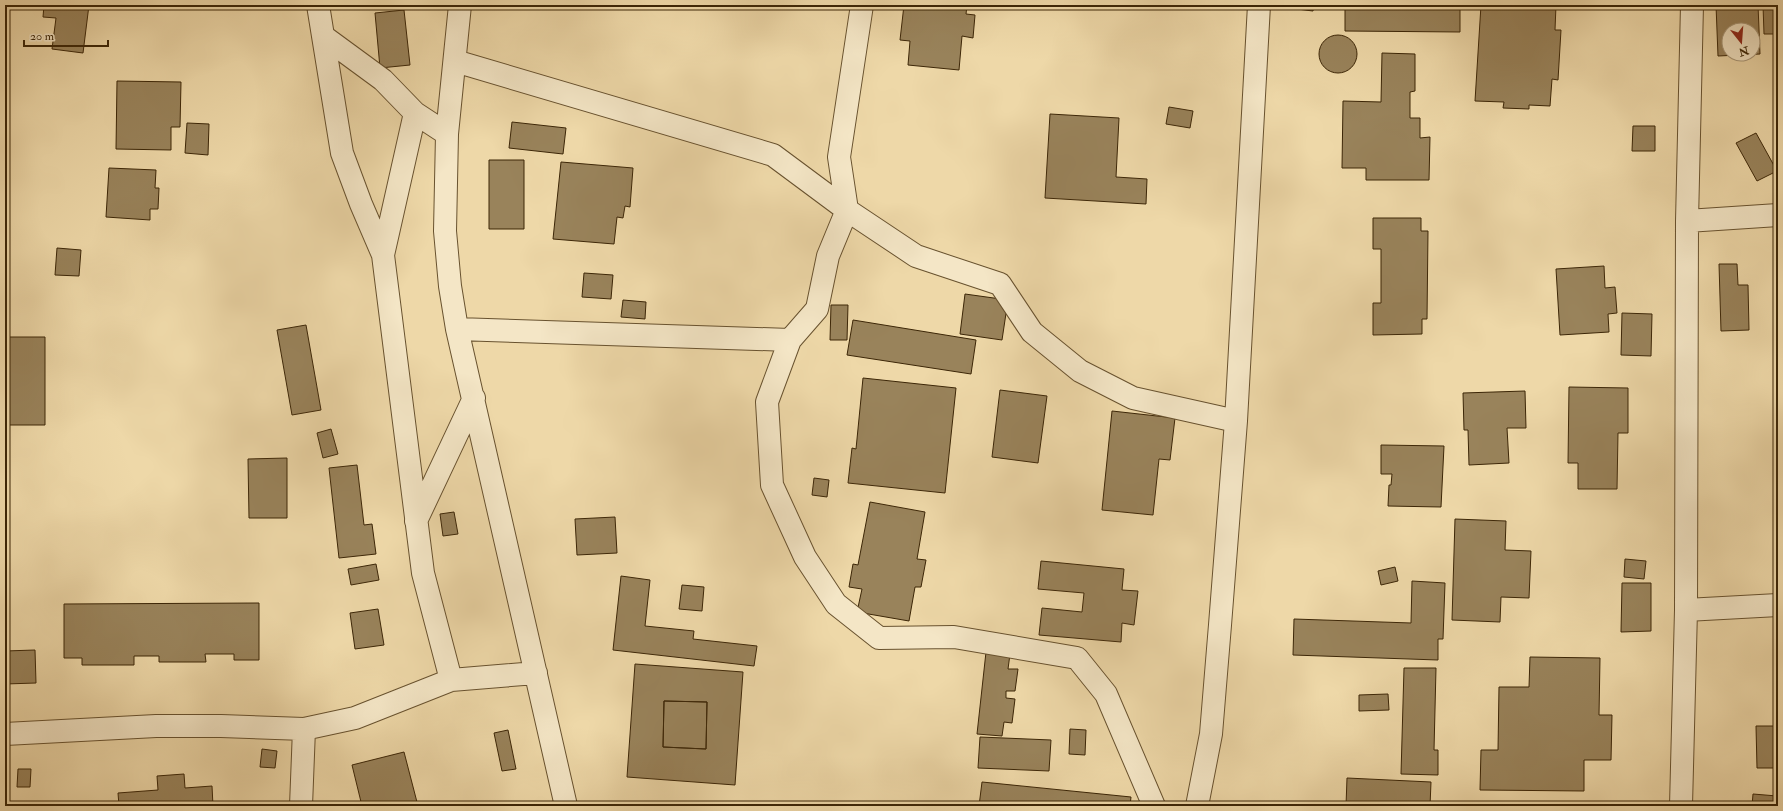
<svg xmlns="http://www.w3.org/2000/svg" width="1783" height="811" font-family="'IM FELL Double Pica',serif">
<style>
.building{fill:#99835b;stroke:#3c2607;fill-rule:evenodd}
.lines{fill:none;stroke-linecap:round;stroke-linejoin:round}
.minor-casing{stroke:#68522f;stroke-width:24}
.minor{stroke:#f4e6c6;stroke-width:22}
</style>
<rect width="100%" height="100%" fill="#eed8a8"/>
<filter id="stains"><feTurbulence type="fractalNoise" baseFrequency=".005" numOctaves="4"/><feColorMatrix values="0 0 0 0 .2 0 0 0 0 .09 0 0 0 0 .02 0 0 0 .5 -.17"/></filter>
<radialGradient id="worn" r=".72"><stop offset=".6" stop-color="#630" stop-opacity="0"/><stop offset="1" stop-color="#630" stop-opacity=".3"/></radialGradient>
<!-- building -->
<path class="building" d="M 44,5 L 89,5 L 83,53 L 52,49 L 56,18 L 43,17 Z
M 904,5 L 967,5 L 966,14 L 975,15 L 973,38 L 962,36 L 959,70 L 908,65 L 910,41 L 900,40 Z
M 1289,5 L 1314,5 L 1313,11 L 1289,8 Z
M 1345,5 L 1460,5 L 1460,32 L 1345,31 Z
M 1481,5 L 1556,5 L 1555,30 L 1561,30 L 1558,80 L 1552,79 L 1550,106 L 1529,105 L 1529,109 L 1503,108 L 1504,102 L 1475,101 Z
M 1716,5 L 1758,5 L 1760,54 L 1718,56 ZM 1729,30 L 1753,30 L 1753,54 L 1729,54 Z
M 1763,5 L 1778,5 L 1778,34 L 1764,34 Z
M 404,10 L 410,65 L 380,68 L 375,13 Z
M1319 54a19 19 0 1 1 38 0a19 19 0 1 1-38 0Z
M 1382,53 L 1415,54 L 1415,91 L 1410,92 L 1410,118 L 1420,118 L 1420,138 L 1430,137 L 1429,180 L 1366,180 L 1366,168 L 1342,168 L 1343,101 L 1381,102 Z
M 5,69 L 8,69 L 5,108 Z
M 117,81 L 181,82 L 180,127 L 171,127 L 171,150 L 116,149 Z
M 1169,107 L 1193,111 L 1190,128 L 1166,124 Z
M 1050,114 L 1119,118 L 1116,177 L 1147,179 L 1146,204 L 1045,198 Z
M 512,122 L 566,128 L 563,154 L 509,148 Z
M 187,123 L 209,124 L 208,155 L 185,153 Z
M 1633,126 L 1655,126 L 1655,151 L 1632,151 Z
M 1756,133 L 1777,171 L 1757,181 L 1736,143 Z
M 489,160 L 524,160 L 524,229 L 489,229 Z
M 561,162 L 633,168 L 630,207 L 625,206 L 623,218 L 617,217 L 614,244 L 553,239 Z
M 109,168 L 156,170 L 155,188 L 159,188 L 158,209 L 150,209 L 150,220 L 106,217 Z
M 1373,218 L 1421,218 L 1421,231 L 1428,231 L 1427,319 L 1422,319 L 1422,334 L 1373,335 L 1373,303 L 1381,303 L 1381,249 L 1373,249 Z
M 57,248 L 81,250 L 79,276 L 55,275 Z
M 1719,264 L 1737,264 L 1738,285 L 1748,285 L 1749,330 L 1721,331 Z
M 1604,266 L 1605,288 L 1615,287 L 1617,313 L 1608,314 L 1609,332 L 1560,335 L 1556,269 Z
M 584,273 L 613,275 L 611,299 L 582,297 Z
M 965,294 L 1008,300 L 1002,340 L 960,334 Z
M 623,300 L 646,302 L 645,319 L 621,317 Z
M 831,305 L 848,305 L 847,340 L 830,340 Z
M 1622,313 L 1652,314 L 1651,356 L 1621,355 Z
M 853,320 L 976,340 L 971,374 L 847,355 Z
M 306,325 L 321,410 L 292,415 L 277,330 Z
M 5,337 L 45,337 L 45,425 L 5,425 Z
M 863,378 L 956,388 L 945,493 L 848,483 L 852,448 L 856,449 Z
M 1569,387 L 1628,388 L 1628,433 L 1618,433 L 1617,489 L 1578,489 L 1578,463 L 1568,463 Z
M 1000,390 L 1047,396 L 1038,463 L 992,457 Z
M 1525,391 L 1526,428 L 1507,428 L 1509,463 L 1469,465 L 1468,430 L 1464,430 L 1463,393 Z
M 1112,411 L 1175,418 L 1170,460 L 1159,459 L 1153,515 L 1102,510 Z
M 331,429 L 338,454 L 323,458 L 317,433 Z
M 1381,445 L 1444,446 L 1441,507 L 1388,506 L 1389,485 L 1391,485 L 1392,474 L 1381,474 Z
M 287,458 L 287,518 L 249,518 L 248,459 Z
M 357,465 L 364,525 L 372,524 L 376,554 L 339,558 L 329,468 Z
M 814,478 L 829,480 L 827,497 L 812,495 Z
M 870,502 L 925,512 L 917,559 L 926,560 L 921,587 L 915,587 L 909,621 L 857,612 L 862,589 L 849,587 L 853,564 L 858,565 Z
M 454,512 L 458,534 L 443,536 L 440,514 Z
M 615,517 L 617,553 L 577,555 L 575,519 Z
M 1455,519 L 1506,521 L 1505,550 L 1531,551 L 1529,598 L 1501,597 L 1500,622 L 1452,620 Z
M 1625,559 L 1646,561 L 1644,579 L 1624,577 Z
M 1041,561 L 1124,569 L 1122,590 L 1138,591 L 1134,625 L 1122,623 L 1121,642 L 1039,635 L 1042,608 L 1082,612 L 1084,593 L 1038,589 Z
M 376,564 L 379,580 L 351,585 L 348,569 Z
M 1395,567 L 1398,581 L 1381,585 L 1378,571 Z
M 621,576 L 650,580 L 645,626 L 694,631 L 693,639 L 757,646 L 754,666 L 613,650 Z
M 1412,581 L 1445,583 L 1443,639 L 1438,639 L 1438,660 L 1293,655 L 1294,619 L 1411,623 Z
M 1622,583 L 1651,583 L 1651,631 L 1621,632 Z
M 682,585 L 704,587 L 702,611 L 679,609 Z
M 259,603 L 259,660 L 234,660 L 234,654 L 205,654 L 206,662 L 159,662 L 159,656 L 134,656 L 134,665 L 82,665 L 82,658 L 64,658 L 64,604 Z
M 378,609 L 384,645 L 355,649 L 350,613 Z
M 35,650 L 36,683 L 5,684 L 5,651 Z
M 986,652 L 1010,654 L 1008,669 L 1018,669 L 1015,691 L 1006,691 L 1006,698 L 1015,699 L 1012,723 L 1004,722 L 1002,736 L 977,734 Z
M 1530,657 L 1600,658 L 1599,715 L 1612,715 L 1611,760 L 1584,760 L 1584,791 L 1480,790 L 1481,750 L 1498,750 L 1499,687 L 1529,687 Z
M 635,664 L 743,672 L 735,785 L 627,777 ZM 664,701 L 707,702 L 706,749 L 663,747 Z
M 1404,668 L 1436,668 L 1434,750 L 1438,750 L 1438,775 L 1401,774 Z
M 1388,694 L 1389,710 L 1359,711 L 1359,695 Z
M 664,701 L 707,702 L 706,749 L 663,747 Z
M 1756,726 L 1778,726 L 1778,768 L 1757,768 Z
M 1070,729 L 1086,730 L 1085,755 L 1069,754 Z
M 508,730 L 516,769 L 502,771 L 494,733 Z
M 980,737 L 1051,740 L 1049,771 L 978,768 Z
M 262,749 L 277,751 L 275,768 L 260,767 Z
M 404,752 L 418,806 L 362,806 L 352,765 Z
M 18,769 L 31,769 L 30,787 L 17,787 Z
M 184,774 L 185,788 L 212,786 L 213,806 L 119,806 L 118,793 L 158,790 L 157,776 Z
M 1347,778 L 1431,782 L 1430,806 L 1346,806 Z
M 982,782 L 1131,797 L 1130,806 L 979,806 Z
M 1778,786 L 1778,806 L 1752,806 L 1753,794 L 1777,796 Z"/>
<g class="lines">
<!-- minor casing -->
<g class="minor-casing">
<path id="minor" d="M 318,5 L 323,36 L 383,80 L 415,113 L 447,134
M 460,5 L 447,134 L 445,231 L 450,286 L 457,329 L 566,806
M 862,5 L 839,157 L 847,210 L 828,256 L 817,309 L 790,340 L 767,402 L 772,485 L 805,557 L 836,604 L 879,638 L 954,637 L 1077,658 L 1106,694 L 1154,806
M 323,36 L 342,153 L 361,204 L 383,255 L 423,573 L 451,680
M 455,61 L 773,155 L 847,210 L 916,256 L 1000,284 L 1032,332 L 1080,371 L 1133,398 L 1236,421
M 1687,221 L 1778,215
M 383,255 L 415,113
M 457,329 L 790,340
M 416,521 L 474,398
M 1686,610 L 1778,605
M 5,734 L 156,726 L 221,726 L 304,729 L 355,718 L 451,680 L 536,673
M 301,806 L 304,729
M 1197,806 L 1211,734 L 1220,625 L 1236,421 L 1259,5
M 1681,806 L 1686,610 L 1687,221 L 1692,5"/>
</g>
<!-- minor -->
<use href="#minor" class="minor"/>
</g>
<!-- margin -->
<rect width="1783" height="811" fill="none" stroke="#eed8a8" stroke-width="20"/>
<rect x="6" y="6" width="1771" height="799" fill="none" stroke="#3c2607" stroke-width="2"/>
<rect x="10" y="10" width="1763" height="791" fill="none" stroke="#3c2607"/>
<!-- north arrow -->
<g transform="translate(1741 42) rotate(163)"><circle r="19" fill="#f4e6c6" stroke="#aa997a"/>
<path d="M0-3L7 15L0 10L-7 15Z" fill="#8f2418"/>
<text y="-6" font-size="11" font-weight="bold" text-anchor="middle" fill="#3c2607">N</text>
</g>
<!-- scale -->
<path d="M24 40v6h84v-6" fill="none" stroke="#3c2607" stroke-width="2"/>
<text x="30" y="40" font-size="12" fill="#3c2607" stroke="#f4e6c6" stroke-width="3" paint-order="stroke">20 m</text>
<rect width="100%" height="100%" filter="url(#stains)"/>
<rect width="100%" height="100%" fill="url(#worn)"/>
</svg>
